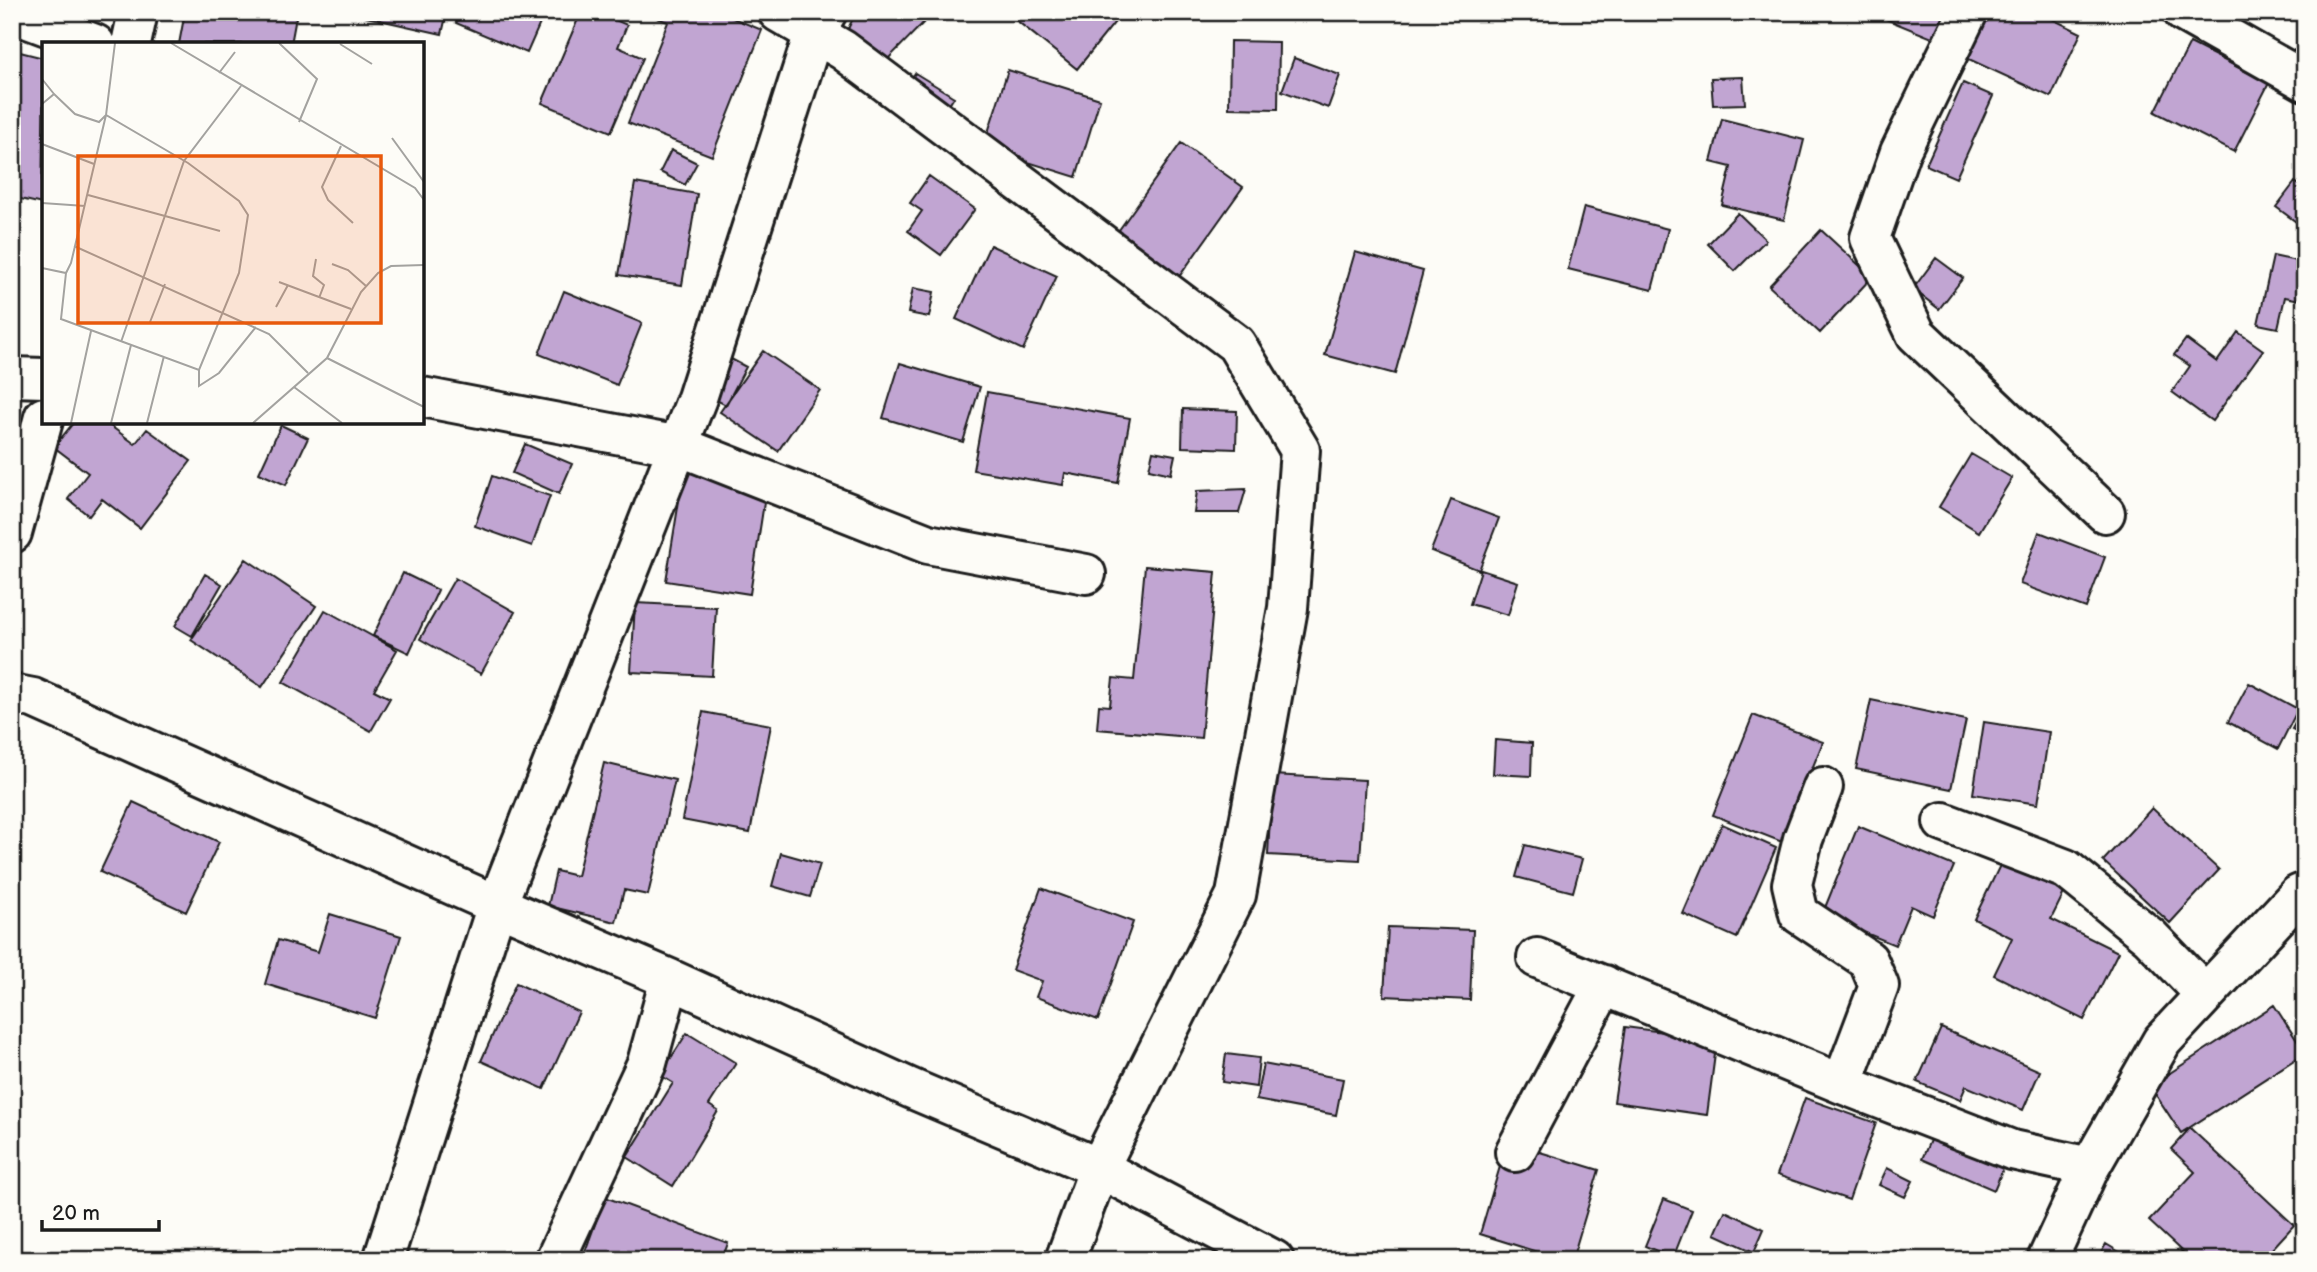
<svg xmlns="http://www.w3.org/2000/svg" width="2317" height="1272" font-family="'Balsamiq Sans',sans-serif">
<style>
.building{fill:#c1a5d2;stroke:#1c1c1c;stroke-width:2}
.lines{fill:none;stroke-linecap:round;stroke-linejoin:round}
.minor-casing{stroke:#1c1c1c;stroke-width:44}
.minor{stroke:#fdfcf7;stroke-width:38}
.inset-road{fill:none;stroke:#a3a29f;stroke-width:2}
.view{fill:#e8590c;fill-opacity:0.15;stroke:#e8590c;stroke-width:3.5}
.inset-edge{fill:none;stroke:#1c1c1c;stroke-width:3.5}
</style>
<rect width="100%" height="100%" fill="#fdfcf7"/>
<filter id="ink" filterUnits="userSpaceOnUse"><feTurbulence type="fractalNoise" baseFrequency=".0143" numOctaves="2"/><feDisplacementMap in="SourceGraphic" scale="14" xChannelSelector="R" yChannelSelector="G"/><feConvolveMatrix kernelMatrix="1 2 1 2 8 2 1 2 1" color-interpolation-filters="sRGB"/></filter>
<g filter="url(#ink)">
<!-- building -->
<path class="building" d="M 185,12 L 297,12 L 291,44 L 179,44 Z
M 367,12 L 447,12 L 442,34 L 366,17 Z
M 461,12 L 545,12 L 527,53 L 456,23 Z
M 581,12 L 597,12 L 627,25 L 618,47 L 643,58 L 611,132 L 542,103 Z
M 659,12 L 718,12 L 762,30 L 712,156 L 628,123 L 668,22 L 657,18 Z
M 856,12 L 934,12 L 885,62 L 847,31 Z
M 1006,12 L 1123,12 L 1077,69 Z
M 1886,12 L 1948,12 L 1937,40 L 1883,18 Z
M 1981,12 L 2038,12 L 2081,33 L 2051,97 L 1960,55 Z
M 1230,41 L 1279,42 L 1278,109 L 1229,108 Z
M 2190,43 L 2269,83 L 2234,152 L 2155,112 Z
M 12,50 L 44,58 L 42,204 L 12,197 Z
M 1294,58 L 1340,75 L 1328,108 L 1282,91 Z
M 1008,70 L 1100,99 L 1076,177 L 983,148 Z
M 915,73 L 954,97 L 939,121 L 901,96 Z
M 1743,77 L 1745,104 L 1713,105 L 1711,78 Z
M 1963,83 L 1993,96 L 1956,178 L 1926,165 Z
M 1722,119 L 1804,140 L 1784,220 L 1722,205 L 1731,167 L 1711,162 Z
M 1181,143 L 1243,187 L 1176,281 L 1114,237 Z
M 671,150 L 697,163 L 685,185 L 660,172 Z
M 929,176 L 975,209 L 941,255 L 908,231 L 922,211 L 910,203 Z
M 2295,182 L 2305,189 L 2303,227 L 2276,207 Z
M 635,183 L 697,194 L 682,285 L 619,275 Z
M 1584,207 L 1668,229 L 1652,290 L 1568,269 Z
M 1738,213 L 1766,240 L 1735,271 L 1708,244 Z
M 1821,230 L 1872,277 L 1820,333 L 1769,286 Z
M 990,245 L 1057,276 L 1023,350 L 956,319 Z
M 1355,252 L 1423,271 L 1395,374 L 1325,355 Z
M 2273,256 L 2305,263 L 2305,301 L 2285,297 L 2278,328 L 2258,324 Z
M 1936,258 L 1963,278 L 1939,309 L 1913,289 Z
M 913,288 L 934,292 L 929,317 L 908,313 Z
M 564,291 L 642,323 L 617,385 L 539,354 Z
M 2238,332 L 2263,350 L 2212,421 L 2172,392 L 2190,366 L 2174,355 L 2186,339 L 2217,362 Z
M 763,351 L 820,390 L 778,451 L 720,412 Z
M 718,352 L 746,367 L 726,405 L 698,391 Z
M 900,363 L 980,387 L 963,442 L 883,418 Z
M 987,392 L 1130,418 L 1118,483 L 1065,473 L 1063,485 L 973,470 Z
M 1183,409 L 1237,411 L 1236,449 L 1182,447 Z
M 74,422 L 105,422 L 135,444 L 147,429 L 191,461 L 140,528 L 102,499 L 89,516 L 68,499 L 88,473 L 54,447 Z
M 281,425 L 308,438 L 286,485 L 259,473 Z
M 525,444 L 572,464 L 559,494 L 512,473 Z
M 1153,451 L 1175,455 L 1171,474 L 1149,469 Z
M 1971,454 L 2012,478 L 1979,532 L 1939,507 Z
M 684,470 L 767,483 L 750,594 L 666,581 Z
M 492,476 L 550,496 L 532,546 L 475,526 Z
M 1246,489 L 1239,513 L 1194,513 L 1197,491 Z
M 1451,500 L 1499,518 L 1479,570 L 1431,551 Z
M 2039,532 L 2105,557 L 2086,608 L 2020,584 Z
M 246,559 L 316,606 L 262,687 L 191,640 Z
M 1145,566 L 1216,572 L 1201,738 L 1097,729 L 1099,705 L 1110,706 L 1113,678 L 1134,680 Z
M 1481,570 L 1518,582 L 1508,615 L 1470,604 Z
M 403,573 L 438,590 L 409,653 L 373,636 Z
M 205,574 L 222,584 L 192,636 L 175,626 Z
M 455,578 L 515,612 L 481,674 L 420,639 Z
M 635,603 L 716,607 L 712,676 L 631,672 Z
M 325,610 L 397,650 L 374,690 L 390,698 L 371,731 L 283,682 Z
M 2249,683 L 2298,709 L 2278,749 L 2228,722 Z
M 1871,700 L 1966,720 L 1951,789 L 1856,769 Z
M 2305,705 L 2305,735 L 2292,729 Z
M 703,712 L 771,725 L 750,833 L 682,820 Z
M 1753,715 L 1823,742 L 1782,842 L 1713,815 Z
M 1984,722 L 2049,732 L 2038,804 L 1973,794 Z
M 1495,740 L 1532,743 L 1531,776 L 1493,774 Z
M 604,763 L 675,780 L 648,895 L 624,890 L 616,922 L 548,906 L 556,871 L 577,876 Z
M 1272,775 L 1365,780 L 1360,860 L 1268,855 Z
M 133,802 L 219,842 L 186,912 L 100,872 Z
M 2152,808 L 2219,870 L 2170,923 L 2103,861 Z
M 1722,824 L 1776,848 L 1737,938 L 1683,914 Z
M 1858,826 L 1954,866 L 1933,916 L 1911,906 L 1895,945 L 1822,915 Z
M 1525,845 L 1582,859 L 1573,892 L 1516,877 Z
M 781,853 L 820,864 L 810,897 L 772,886 Z
M 2002,861 L 2065,891 L 2051,919 L 2118,952 L 2084,1020 L 1994,975 L 2012,938 L 1974,919 Z
M 1041,888 L 1133,922 L 1098,1020 L 1036,997 L 1042,981 L 1012,970 Z
M 330,914 L 401,936 L 375,1018 L 265,984 L 278,940 L 318,952 Z
M 1388,927 L 1473,930 L 1470,1000 L 1384,996 Z
M 516,983 L 579,1012 L 544,1089 L 481,1061 Z
M 2274,1005 L 2305,1053 L 2181,1133 L 2150,1086 Z
M 1625,1027 L 1717,1039 L 1707,1115 L 1614,1102 Z
M 1941,1028 L 2040,1071 L 2023,1110 L 1966,1086 L 1960,1100 L 1917,1082 Z
M 687,1033 L 736,1063 L 709,1105 L 718,1111 L 673,1186 L 627,1157 L 673,1083 L 660,1075 Z
M 1226,1054 L 1259,1058 L 1256,1087 L 1222,1082 Z
M 1263,1064 L 1343,1079 L 1336,1115 L 1256,1100 Z
M 1805,1098 L 1876,1123 L 1849,1200 L 1777,1175 Z
M 1936,1126 L 2008,1157 L 1994,1190 L 1922,1159 Z
M 2190,1128 L 2294,1225 L 2262,1260 L 2191,1260 L 2149,1221 L 2195,1172 L 2171,1149 Z
M 1530,1149 L 1599,1170 L 1572,1260 L 1563,1260 L 1480,1234 L 1501,1163 L 1524,1170 Z
M 1887,1168 L 1913,1181 L 1905,1197 L 1879,1185 Z
M 605,1197 L 728,1243 L 722,1260 L 582,1260 Z
M 1664,1199 L 1692,1210 L 1673,1258 L 1645,1246 Z
M 1725,1211 L 1764,1229 L 1754,1252 L 1715,1234 Z
M 2106,1244 L 2133,1260 L 2097,1260 Z
M 1895,1251 L 1917,1260 L 1891,1260 Z"/>
<g class="lines">
<!-- minor casing -->
<g class="minor-casing">
<path id="minor" d="M 778,12 L 843,50 L 1236,344 L 1300,450 L 1288,608 L 1236,895 L 1099,1168 L 1065,1260
M 1968,12 L 1900,152 L 1870,238 L 1916,334 L 2105,513
M 2183,12 L 2305,81
M 12,13 L 95,44
M 131,44 L 138,12
M 12,377 L 44,378
M 422,397 L 679,446 L 928,544 L 1086,574
M 12,533 L 44,417
M 12,694 L 33,698 L 497,905 L 670,979 L 910,1088 L 1099,1168 L 1274,1260
M 1823,787 L 1803,839 L 1792,884 L 1799,914 L 1868,960 L 1879,986 L 1842,1084
M 1943,822 L 2066,869 L 2150,937 L 2205,994
M 1537,958 L 1842,1084 L 2012,1150 L 2090,1167
M 1515,1152 L 1604,985
M 383,1260 L 497,905 L 697,398 L 814,33 L 827,12
M 555,1260 L 647,1063 L 670,979
M 2047,1260 L 2090,1167 L 2162,1041 L 2298,895 L 2305,892"/>
</g>
<!-- minor -->
<use href="#minor" class="minor"/>
</g>
</g>
<!-- overview -->
<g transform="translate(42 42)">
<rect width="382" height="382" fill="#fdfcf7"/>
<path class="inset-road" d="M 129,1 L 373,146 L 382,158M 237,1 L 275,37 L 257,80M 298,2 L 330,22M 177,31 L 193,10M 0,37 L 12,52 L 0,62M 12,52 L 33,72 L 57,80 L 64,73 L 146,121 L 197,159 L 206,173 L 197,231 L 157,328 L 19,277 L 24,231M 350,96 L 382,140M 0,102 L 52,122M 299,104 L 280,145 L 286,158 L 311,181M 46,153 L 178,189M 0,161 L 43,164M 32,204 L 227,292 L 266,331M 274,217 L 271,234 L 282,243 L 277,256M 290,222 L 306,228 L 324,244M 0,226 L 24,231 L 29,221 L 64,73 L 73,1M 237,240 L 309,267M 234,265 L 246,243M 108,280 L 123,242M 79,300 L 142,119 L 199,44M 285,316 L 382,365M 157,328 L 157,344 L 177,331 L 214,285M 252,345 L 300,381M 29,381 L 49,289M 69,381 L 89,303M 105,381 L 122,314M 211,381 L 285,316 L 319,250 L 336,231 L 349,224 L 382,223"/>
<path class="view" d="M 36,114 L 339,114 L 339,281 L 36,281 Z"/>
<rect width="382" height="382" class="inset-edge"/>
</g>
<!-- margin -->
<rect width="2317" height="1272" fill="none" stroke="#fdfcf7" stroke-width="42"/>
<rect x="21" y="21" width="2275" height="1230" fill="none" stroke="#1c1c1c" stroke-width="2.5" filter="url(#ink)"/>
<!-- scale -->
<path d="M42 1220v10h117v-10" fill="none" stroke="#1c1c1c" stroke-width="3.5"/>
<text x="52" y="1220" font-size="21" fill="#1c1c1c" stroke="#fdfcf7" stroke-width="5" paint-order="stroke">20 m</text>
</svg>
